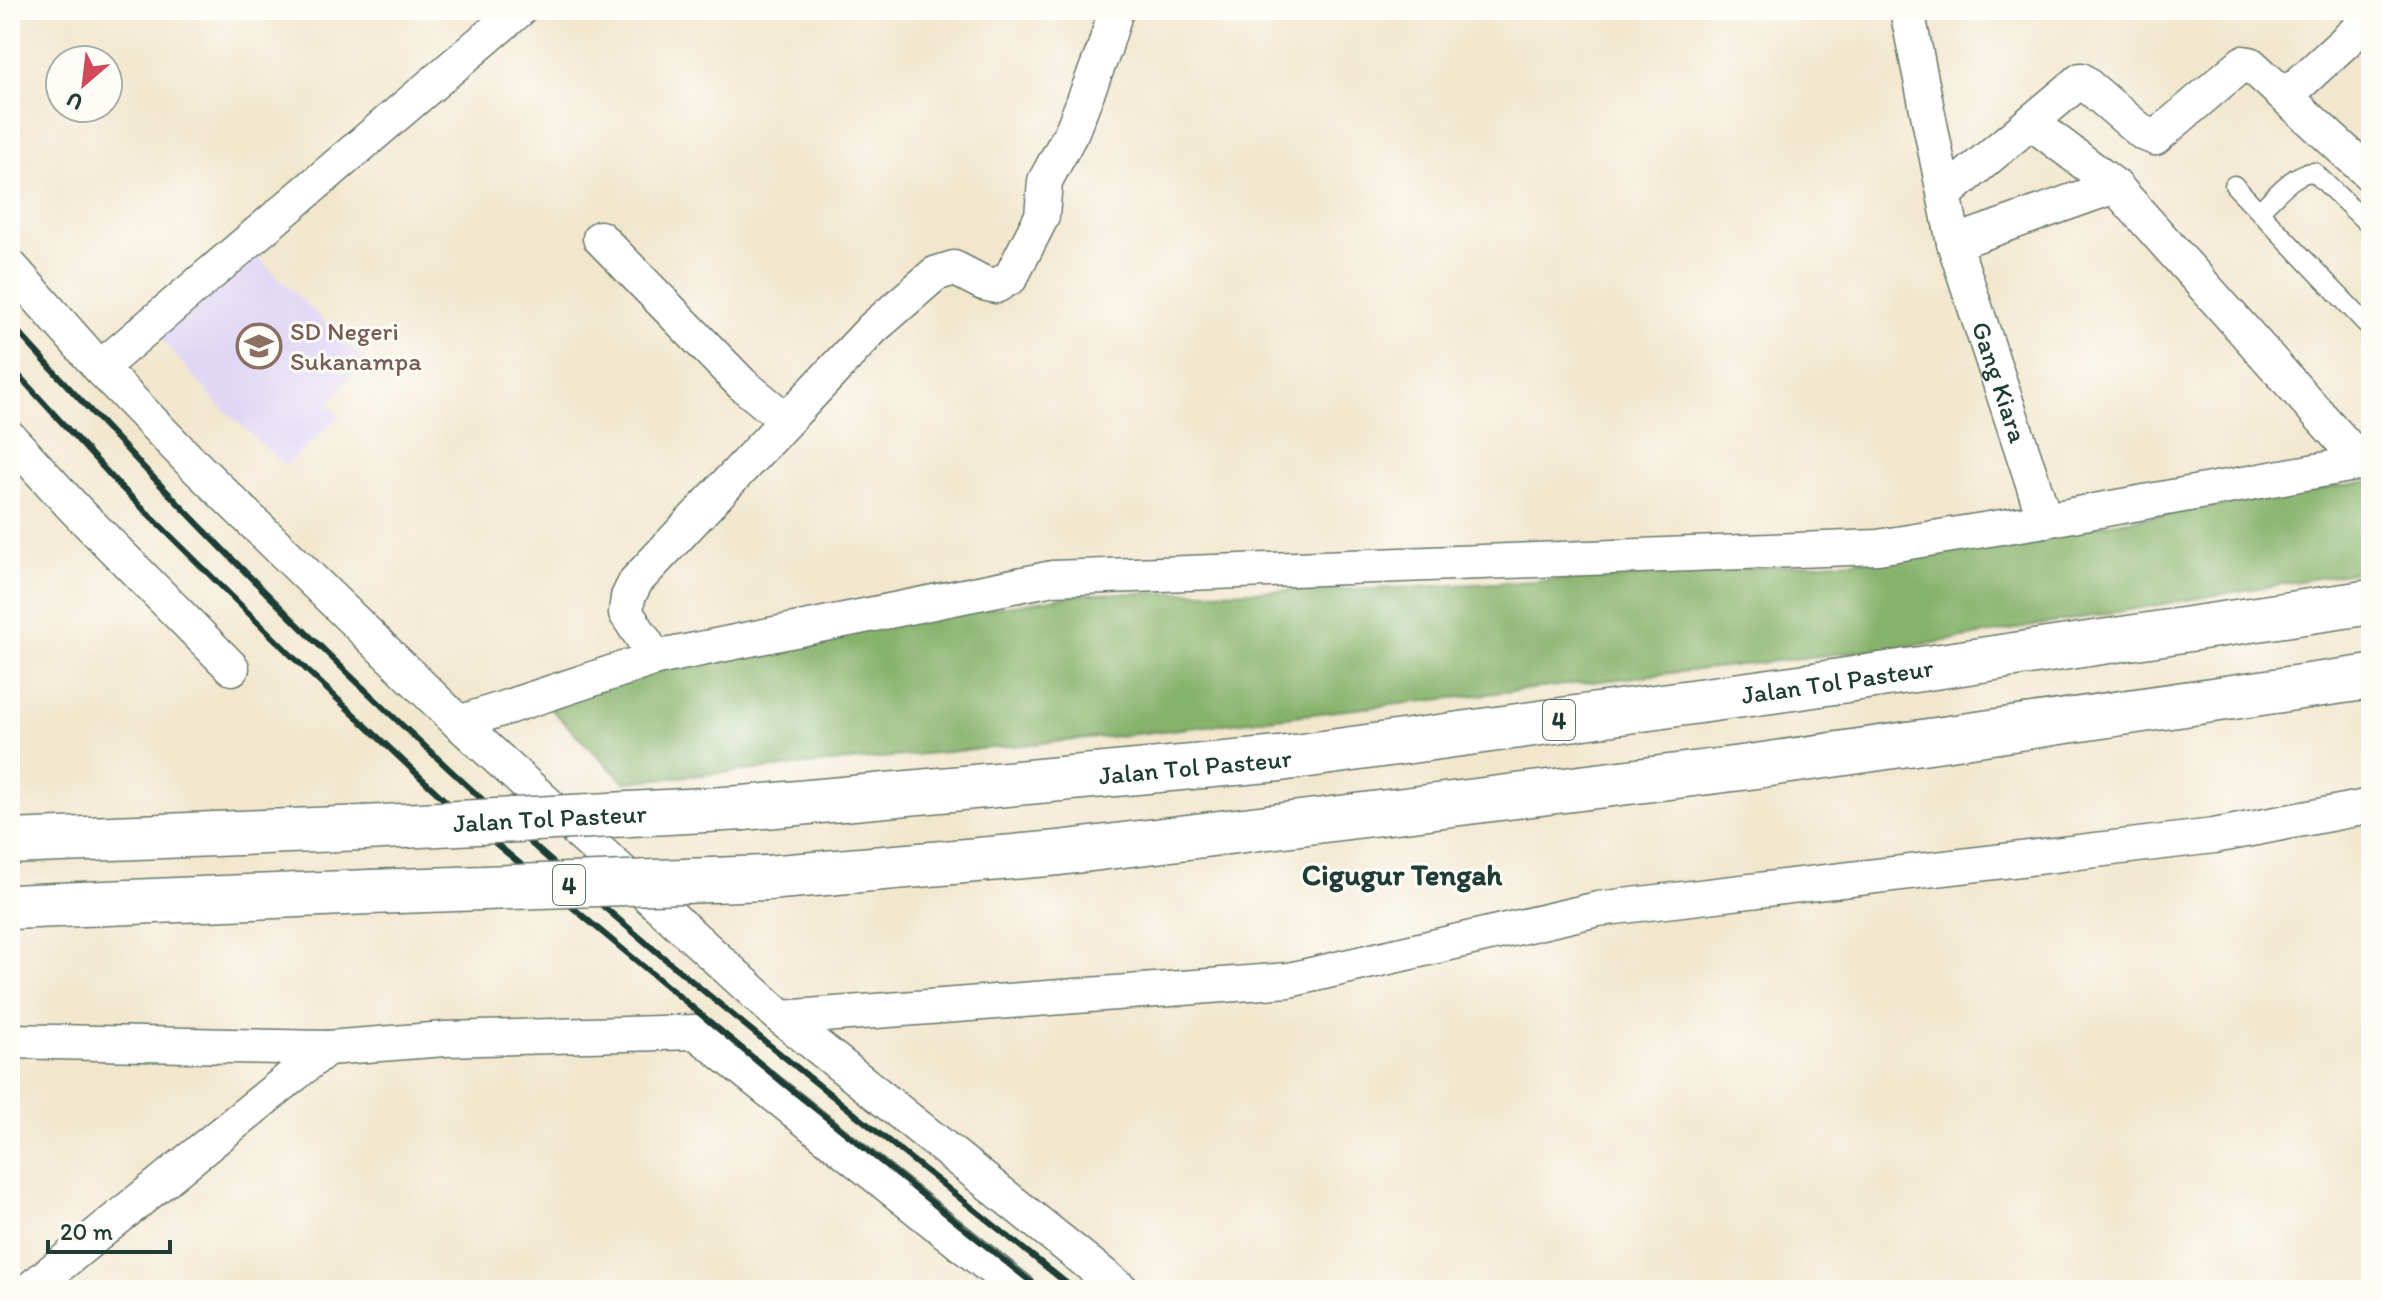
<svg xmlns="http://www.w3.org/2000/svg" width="2381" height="1300" font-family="Itim,sans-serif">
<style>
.built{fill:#dfd5f5}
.forest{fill:#86b26a;stroke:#52784f;stroke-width:2}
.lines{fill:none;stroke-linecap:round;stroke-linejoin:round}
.lane-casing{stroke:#68786a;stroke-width:21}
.street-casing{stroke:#68786a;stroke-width:37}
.highway-casing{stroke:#68786a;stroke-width:47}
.lane{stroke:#fff;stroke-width:18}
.street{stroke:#fff;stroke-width:34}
.highway{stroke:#fff;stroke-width:44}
.rail{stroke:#1f3d34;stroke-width:6}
.highway-bridge-casing{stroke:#68786a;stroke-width:47;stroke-linecap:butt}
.highway-bridge{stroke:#fff;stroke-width:44}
.labels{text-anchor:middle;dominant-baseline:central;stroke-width:6;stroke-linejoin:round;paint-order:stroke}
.shield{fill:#fdfcf7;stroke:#62766e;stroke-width:2}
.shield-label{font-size:24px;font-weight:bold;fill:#1f3d34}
.education-label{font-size:26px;fill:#785e54;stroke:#fdfcf7;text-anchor:start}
.street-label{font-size:26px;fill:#1f3d34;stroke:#fdfcf7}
.quarter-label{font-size:30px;font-weight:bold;fill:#1f3d34;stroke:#fdfcf7}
</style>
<rect width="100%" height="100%" fill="#fdfcf7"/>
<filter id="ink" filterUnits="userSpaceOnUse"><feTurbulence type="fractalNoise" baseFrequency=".0125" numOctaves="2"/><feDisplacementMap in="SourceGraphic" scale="16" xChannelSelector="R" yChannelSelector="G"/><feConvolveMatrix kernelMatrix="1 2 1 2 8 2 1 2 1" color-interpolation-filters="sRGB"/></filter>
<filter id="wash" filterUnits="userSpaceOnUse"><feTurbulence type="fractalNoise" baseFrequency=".006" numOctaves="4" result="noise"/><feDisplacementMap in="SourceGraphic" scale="32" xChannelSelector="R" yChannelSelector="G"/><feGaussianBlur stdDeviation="1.8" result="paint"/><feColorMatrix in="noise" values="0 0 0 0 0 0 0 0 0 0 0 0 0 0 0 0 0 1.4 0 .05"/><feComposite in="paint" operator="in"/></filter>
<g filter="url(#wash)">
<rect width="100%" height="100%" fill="#f1e7cd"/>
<!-- built -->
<path class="built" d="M 249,249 L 365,361 L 327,404 L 340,416 L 285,466 L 214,400 L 155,331 Z"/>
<!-- forest -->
<path class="forest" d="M 2371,481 L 2371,569 L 1933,643 L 1118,736 L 624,782 L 546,704 L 691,660 L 910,621 L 1084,594 L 1374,589 L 1640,576 L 1895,558 Z"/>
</g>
<g filter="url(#ink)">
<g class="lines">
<!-- lane casing -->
<g class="lane-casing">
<path id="lane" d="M 2234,185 L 2371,329
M 2259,211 C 2274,198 2294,171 2314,172 L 2371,227"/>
</g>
<!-- street casing -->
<g class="street-casing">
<g id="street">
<path id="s1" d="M 1907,10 L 1954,243 L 2045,520"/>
<path d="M 2286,96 L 2371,18"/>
<path d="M 2032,123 L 2115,186 L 2362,463"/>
<path d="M 1945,194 L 2081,80 L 2143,133 L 2155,138 L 2243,63 L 2250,64 L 2371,175"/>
<path d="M 600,238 L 742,384 L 785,419"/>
<path d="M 1954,243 L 2115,186"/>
<path d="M 10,266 L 100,368 L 189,460 L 459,723 L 782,1018 L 1122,1290"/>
<path d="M 100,368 L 519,10"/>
<path d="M 10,438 L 74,508 L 232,668"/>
<path d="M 656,658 L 626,613 L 628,597 L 636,581 L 873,328 L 935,274 L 954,268 L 983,283 L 996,286 L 1011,277 L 1042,216 L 1045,181 L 1072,131 L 1104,50 L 1116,10"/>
<path d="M 459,723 L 656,658 L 1053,578 L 1878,547 L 2045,520 L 2371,461"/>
<path d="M 782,1018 L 1289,980 L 1598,909 L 2214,836 L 2371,806"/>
<path d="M 10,1041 L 327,1048 L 445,1039 L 696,1032 L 1019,1290"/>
<path d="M 29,1290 L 327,1048"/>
</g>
</g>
<!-- highway casing -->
<g class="highway-casing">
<g id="highway">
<path id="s2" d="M 743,808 L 1280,759 L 1800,687 L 2371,602"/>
<path d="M 10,842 L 364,828"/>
<path d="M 767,878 L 1059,853 L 1749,767 L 2371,677"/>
<path d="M 10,907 L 370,892"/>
</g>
</g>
<!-- lane -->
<use href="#lane" class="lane"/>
<!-- street -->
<use href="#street" class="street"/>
<!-- highway -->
<use href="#highway" class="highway"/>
<!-- rail -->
<path class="rail" d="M 10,323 C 157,486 311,643 473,791 C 665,967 872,1127 1075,1290
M 10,366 L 121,487 L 294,658 L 452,807 L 782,1082 L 1041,1290"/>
<!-- highway-bridge casing -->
<g class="highway-bridge-casing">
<g id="highway-bridge">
<path id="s3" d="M 364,828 L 743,808"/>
<path d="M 370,892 L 767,878"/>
</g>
</g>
<!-- highway-bridge -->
<use href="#highway-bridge" class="highway-bridge"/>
</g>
</g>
<!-- icons -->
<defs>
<g id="school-ring" transform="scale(2.3)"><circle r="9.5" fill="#fdfcf7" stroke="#8d6e63" stroke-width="1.5"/><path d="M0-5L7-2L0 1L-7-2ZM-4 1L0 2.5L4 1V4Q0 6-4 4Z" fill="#8d6e63"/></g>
</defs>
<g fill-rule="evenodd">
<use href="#school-ring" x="259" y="346"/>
</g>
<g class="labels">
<!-- shield labels -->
<g class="shield">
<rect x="1543" y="700" width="32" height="40" rx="6"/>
<rect x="553" y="865" width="32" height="40" rx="6"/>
</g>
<g class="shield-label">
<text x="1559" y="720">4</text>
<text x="569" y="885">4</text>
</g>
<!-- education labels -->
<g class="education-label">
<text x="290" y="331">SD Negeri<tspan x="290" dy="30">Sukanampa</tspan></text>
</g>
<!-- street labels -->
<g class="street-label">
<text stroke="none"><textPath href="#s1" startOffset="384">Gang Kiara</textPath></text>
<text stroke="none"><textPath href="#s2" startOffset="1102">Jalan Tol Pasteur</textPath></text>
<text stroke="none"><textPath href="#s2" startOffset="454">Jalan Tol Pasteur</textPath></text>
<text stroke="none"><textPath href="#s3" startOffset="186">Jalan Tol Pasteur</textPath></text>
</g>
<!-- quarter labels -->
<g class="quarter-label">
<text x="1402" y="874">Cigugur Tengah</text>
</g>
</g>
<!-- margin -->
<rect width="2381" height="1300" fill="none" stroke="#fdfcf7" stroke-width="40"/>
<!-- north arrow -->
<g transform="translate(84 84) rotate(208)"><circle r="38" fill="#fdfcf7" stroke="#a4b0a9" stroke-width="2"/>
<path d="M0-6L14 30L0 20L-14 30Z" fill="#d1495b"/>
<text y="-12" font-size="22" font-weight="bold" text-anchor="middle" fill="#1f3d34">U</text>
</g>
<!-- scale -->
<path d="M48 1240v12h122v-12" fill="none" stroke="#1f3d34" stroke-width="4"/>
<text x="60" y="1240" font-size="24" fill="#1f3d34" stroke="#fdfcf7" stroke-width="6" paint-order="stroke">20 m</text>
</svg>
